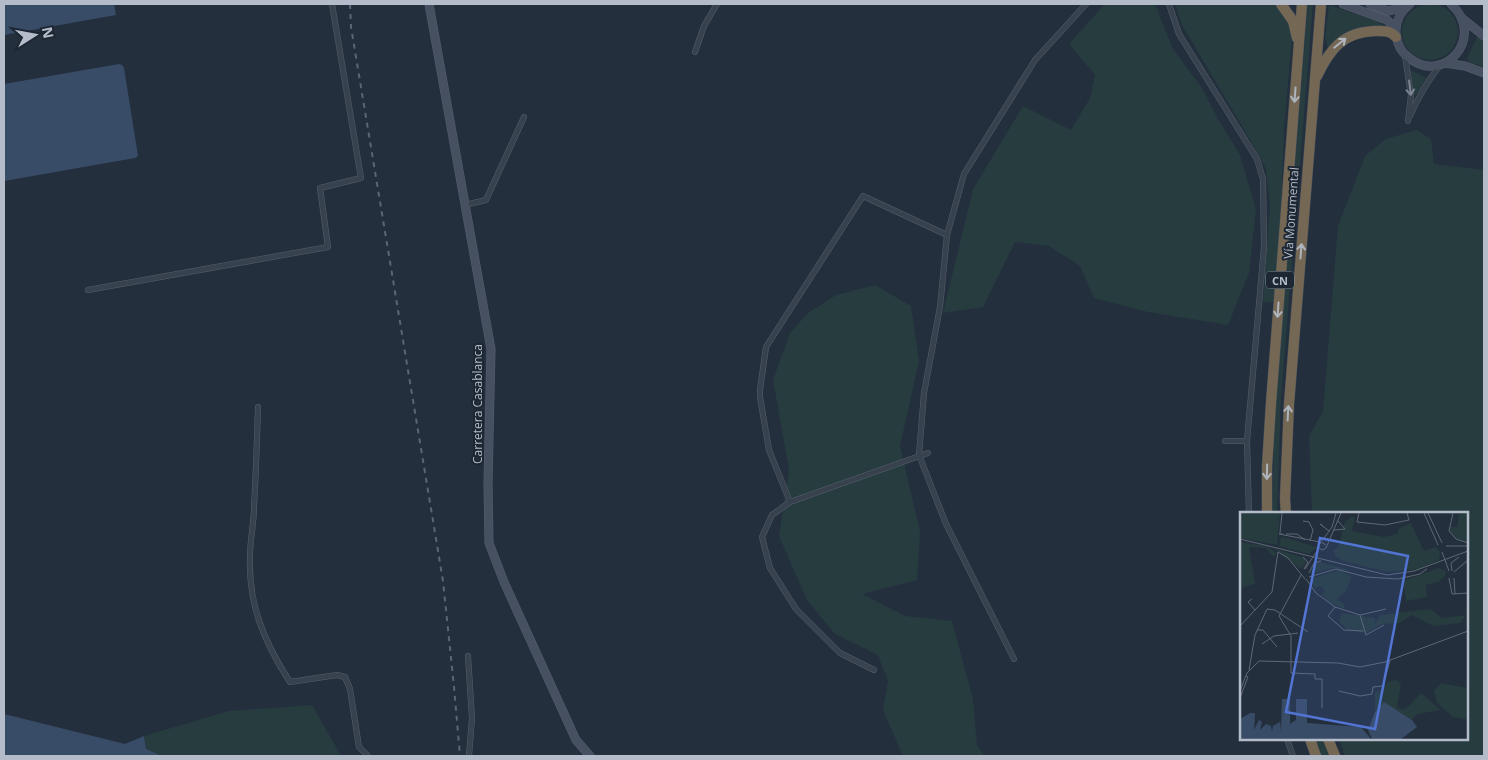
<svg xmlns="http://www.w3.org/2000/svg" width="1488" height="760" font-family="'Open Sans',sans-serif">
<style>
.green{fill:#263c3f}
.water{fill:#394c67}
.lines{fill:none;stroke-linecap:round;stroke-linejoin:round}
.street-casing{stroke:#565f6c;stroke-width:6}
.secondary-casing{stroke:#565f6c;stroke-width:9}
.highway-casing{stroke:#434c59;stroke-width:11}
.street{stroke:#38414e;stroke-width:5}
.secondary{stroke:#465061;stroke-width:8}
.highway{stroke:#746855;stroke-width:10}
.rail{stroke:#5a6575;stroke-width:2;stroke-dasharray:5 5;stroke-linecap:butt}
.oneway{stroke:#aeb4bd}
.oneway2{stroke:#7c8592}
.labels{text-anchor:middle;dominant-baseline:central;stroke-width:4;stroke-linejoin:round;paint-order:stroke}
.shield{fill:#1d2633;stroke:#878f9c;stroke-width:1}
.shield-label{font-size:11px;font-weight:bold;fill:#b4bcc9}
.street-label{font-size:12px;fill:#b4bcc9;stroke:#1d2633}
.inset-road{fill:none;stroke:#5e6776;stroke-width:1}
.view{fill:#5274d3;fill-opacity:0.15;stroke:#5274d3;stroke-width:2.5}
.inset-edge{fill:none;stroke:#b4bcc9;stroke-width:2.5}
</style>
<rect width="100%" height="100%" fill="#242f3e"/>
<!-- green -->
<path class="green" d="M 1105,4 L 1155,4 L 1173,49 L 1202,88 L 1218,119 L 1240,155 L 1256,209 L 1249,273 L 1228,325 L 1148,312 L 1094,298 L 1080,266 L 1049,246 L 1015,242 L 983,307 L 943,313 L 973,189 L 1023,106 L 1071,130 L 1090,98 L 1095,75 L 1069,44 Z
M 1175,4 L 1277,4 L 1289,19 L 1292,39 L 1284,128 L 1282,193 L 1274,302 L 1263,302 L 1270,205 L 1266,169 L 1249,138 L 1182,25 Z
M 1308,4 L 1313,4 L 1281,398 L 1277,514 L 1272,514 L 1275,401 Z
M1402 32a28 28 0 1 1 56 0a28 28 0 1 1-56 0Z
M 1329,5 L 1374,20 L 1388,28 L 1328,49 L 1325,38 Z
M 1479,36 L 1484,38 L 1484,67 L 1469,62 L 1467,58 L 1477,37 Z
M 1410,70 L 1427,78 L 1415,97 Z
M 1416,130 L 1431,139 L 1434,164 L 1484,170 L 1484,756 L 1345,756 L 1339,739 L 1467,739 L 1467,514 L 1312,514 L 1309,436 L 1323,411 L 1338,226 L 1365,156 L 1386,139 Z
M 875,285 L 911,306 L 919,361 L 900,446 L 920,531 L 917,580 L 862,594 L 905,616 L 952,621 L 973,699 L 977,745 L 985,756 L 903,756 L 883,710 L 888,681 L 878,655 L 835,634 L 807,600 L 779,536 L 789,470 L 773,380 L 790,333 L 808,313 L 836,295 Z
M 312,705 L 341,756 L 162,756 L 146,749 L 144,736 L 229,711 Z
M 1315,739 L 1322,739 L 1329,756 L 1322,756 Z"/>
<!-- water -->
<path class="water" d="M 4,4 L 114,4 L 116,15 L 4,35 Z
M 119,64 L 122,65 L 124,68 L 138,156 L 135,158 L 4,181 L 4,84 Z
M 4,714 L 125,744 L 144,736 L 146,749 L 162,756 L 4,756 Z"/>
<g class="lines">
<!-- street casing -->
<g class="street-casing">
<path id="street" d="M 1169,4 L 1179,34 L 1257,159 L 1263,179 L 1264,247 L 1247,441 L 1249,514
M 695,52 L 704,26 L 717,4
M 1405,56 L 1411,95 L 1408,121
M 1410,116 C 1418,97 1428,81 1440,65
M 465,205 L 486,200 L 524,117
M 88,290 L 328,247 L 320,188 L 361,178 L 332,4
M 258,407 C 257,440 256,473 254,507 C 254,523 250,540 250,556 C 248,604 264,642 290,682 L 337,675 L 345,677 L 350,689 L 359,747 L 368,756
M 1225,441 L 1247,441
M 790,502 L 769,450 L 760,397 L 760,390 L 766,347 L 863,196 L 947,235
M 468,656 L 472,718 L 469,756
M 1014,659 L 946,524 L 919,455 L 924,393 L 940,307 L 947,235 L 964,174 L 1035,60 L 1086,4
M 874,670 L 840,653 L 796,609 L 770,568 L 762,537 L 772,515 L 790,502 L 928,453
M 1287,739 L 1293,756"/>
</g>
<!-- secondary casing -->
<g class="secondary-casing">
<path id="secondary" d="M 429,4 L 491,349 L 488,483 L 489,543 L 504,582 L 576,740 L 590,756
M 1343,4 L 1387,20 L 1396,29
M 1370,4 L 1388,11 L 1406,7
M 1410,4 C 1401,11 1395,22 1396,34 C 1397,43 1401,52 1408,57 C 1443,87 1487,37 1451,4
M 1463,19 L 1484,36
M 1445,63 L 1465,66 L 1484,73"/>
</g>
<!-- highway casing -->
<g class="highway-casing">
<path id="highway" d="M 1281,4 L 1293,21 L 1297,38
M 1317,76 C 1330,49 1343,32 1375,31 C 1383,31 1390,30 1396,37
M 1267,514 L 1267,467 L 1271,403 L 1302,4
M 1286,514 L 1285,499 L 1289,404 L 1321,4
M 1310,739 L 1316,756
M 1328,739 L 1335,756"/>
</g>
<!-- street -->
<use href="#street" class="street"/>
<!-- secondary -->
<use href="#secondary" class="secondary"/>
<!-- highway -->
<use href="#highway" class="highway"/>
<!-- rail -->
<path class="rail" d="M 350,4 L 351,27 L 443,581 L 454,687 L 460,756"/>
</g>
<!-- one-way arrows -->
<defs><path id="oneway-shaft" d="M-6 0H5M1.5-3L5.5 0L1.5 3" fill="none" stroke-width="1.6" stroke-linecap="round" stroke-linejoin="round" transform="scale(1.25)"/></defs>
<g class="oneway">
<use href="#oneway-shaft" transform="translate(1340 43) rotate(-39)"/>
<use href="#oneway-shaft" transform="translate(1295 95) rotate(94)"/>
<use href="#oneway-shaft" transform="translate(1301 251) rotate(-86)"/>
<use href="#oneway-shaft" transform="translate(1278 310) rotate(94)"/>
<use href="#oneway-shaft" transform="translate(1288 413) rotate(-87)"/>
<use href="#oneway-shaft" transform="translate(1267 472) rotate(91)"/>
</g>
<use class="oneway2" href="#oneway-shaft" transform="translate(1410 88) rotate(83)"/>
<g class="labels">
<!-- shield labels -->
<rect class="shield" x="1266" y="271.5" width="28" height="17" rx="4"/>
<g class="shield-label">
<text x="1280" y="280">CN</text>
</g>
<!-- street labels -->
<g class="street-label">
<text transform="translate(1291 213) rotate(-86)">Vía Monumental</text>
<text transform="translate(477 404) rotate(-90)">Carretera Casablanca</text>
</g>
</g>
<!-- overview -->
<g transform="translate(1240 512)">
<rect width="228" height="228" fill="#242f3e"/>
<path d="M 0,1 L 40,1 L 37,33 L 0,26 ZM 219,1 L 227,1 L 227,30 L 214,25 L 209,18 L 209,15 L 217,15 ZM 111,5 L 115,5 L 112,19 L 144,25 L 157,22 L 159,16 L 171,11 L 184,39 L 196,35 L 200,40 L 199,48 L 179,57 L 147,60 L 103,49 L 95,44 L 93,38 L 98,36 L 105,10 ZM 41,25 L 43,25 L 77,35 L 69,42 L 39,34 ZM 0,30 L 26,34 L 37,41 L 33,45 L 26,36 L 9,35 L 15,72 L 0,76 ZM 33,36 L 64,46 L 67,49 L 61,57 ZM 80,50 L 110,58 L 110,59 L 94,56 L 70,62 L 74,52 ZM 199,56 L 206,59 L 205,64 L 198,70 L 186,73 L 187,85 L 166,89 L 163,69 ZM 99,58 L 112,64 L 106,79 L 97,87 L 104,92 L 104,97 L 90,91 L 82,83 L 85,78 L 80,74 L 75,76 L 70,67 ZM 190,97 L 202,106 L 226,103 L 221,111 L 193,114 L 172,103 L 159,111 L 142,112 L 126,121 L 108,118 L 99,109 L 102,101 L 135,106 L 135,112 L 140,103 ZM 156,168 L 161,171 L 157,195 L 162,198 L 169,194 L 181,181 L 201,198 L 177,202 L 172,208 L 160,200 L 135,200 L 135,180 L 143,177 L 147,170 ZM 201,171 L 227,176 L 227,203 L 225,207 L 213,205 L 197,191 L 194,179 Z" fill="#263c3f"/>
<path d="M 42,187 L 50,187 L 50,212 L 56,208 L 56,187 L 67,187 L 67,211 L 121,215 L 131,227 L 0,227 L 0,207 L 10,201 L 15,201 L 14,218 L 19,208 L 22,210 L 20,218 L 26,212 L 31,214 L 32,220 L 33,214 L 40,210 L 41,219 ZM 144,190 L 172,208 L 177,215 L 161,227 L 132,227 L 128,218 L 135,200 Z" fill="#394c67"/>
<path class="inset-road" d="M 119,1 L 117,10 L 145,13 L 169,8 L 167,1M 184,1 L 198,33M 188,1 L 202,31M 213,1 L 209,19 L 216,27 L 228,31M 63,9 L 69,10 L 73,18 L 70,29M 83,14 L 80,12 L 89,19M 94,18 L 105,17 L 98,9M 40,21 L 42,1M 43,22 L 39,22 L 80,30M 46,22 L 57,22 L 65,28M 0,27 L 147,63 L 174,59 L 228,39M 82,29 L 92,15 L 96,1M 86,33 L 81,30 L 78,35 L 82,38 L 86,36 L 101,1M 206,34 L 228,34M 38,40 L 48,46 L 65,67M 202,40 L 209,59M 63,45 L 68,50 L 64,57M 65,57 L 79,36M 212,59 L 211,51 L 219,45M 214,60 L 228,48M 69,61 L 74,51 L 81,49M 69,65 L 96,57 L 126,65 L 158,67 L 180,62 L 187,57M 209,66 L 212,82 L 228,81M 214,66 L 215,82M 66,67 L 76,81 L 95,95 L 120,103 L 146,97M 12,87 L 8,90 L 15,98M 95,95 L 88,104 L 104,118 L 123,119M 120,103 L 126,123 L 144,113M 0,114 L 32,80 L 38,40M 17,118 L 23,118 L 37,135M 22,132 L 34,124 L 58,121M 51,150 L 51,161 L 75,162 L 75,167 L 82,167 L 82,196M 51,150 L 51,124 L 39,104 L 61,63M 9,158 L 15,123 L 27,97 L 35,98 L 68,120M 0,179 L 7,161 L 19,149 L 98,151 L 120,155 L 145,150 L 228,119M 99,179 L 120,184 L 132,182 L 133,175 L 143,174 L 150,148M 0,186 L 8,165 L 5,164"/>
<path class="view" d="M 80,26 L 168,44 L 135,217 L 46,200 Z"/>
<rect width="228" height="228" class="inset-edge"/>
</g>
<!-- border -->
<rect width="1488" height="760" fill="none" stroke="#b4bcc9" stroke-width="10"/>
<!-- north arrow -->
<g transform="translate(35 35) rotate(79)" stroke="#1d2633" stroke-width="4" paint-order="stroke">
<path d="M0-4L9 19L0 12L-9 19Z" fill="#b4bcc9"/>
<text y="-8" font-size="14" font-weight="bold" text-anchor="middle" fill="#b4bcc9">N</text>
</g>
</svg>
